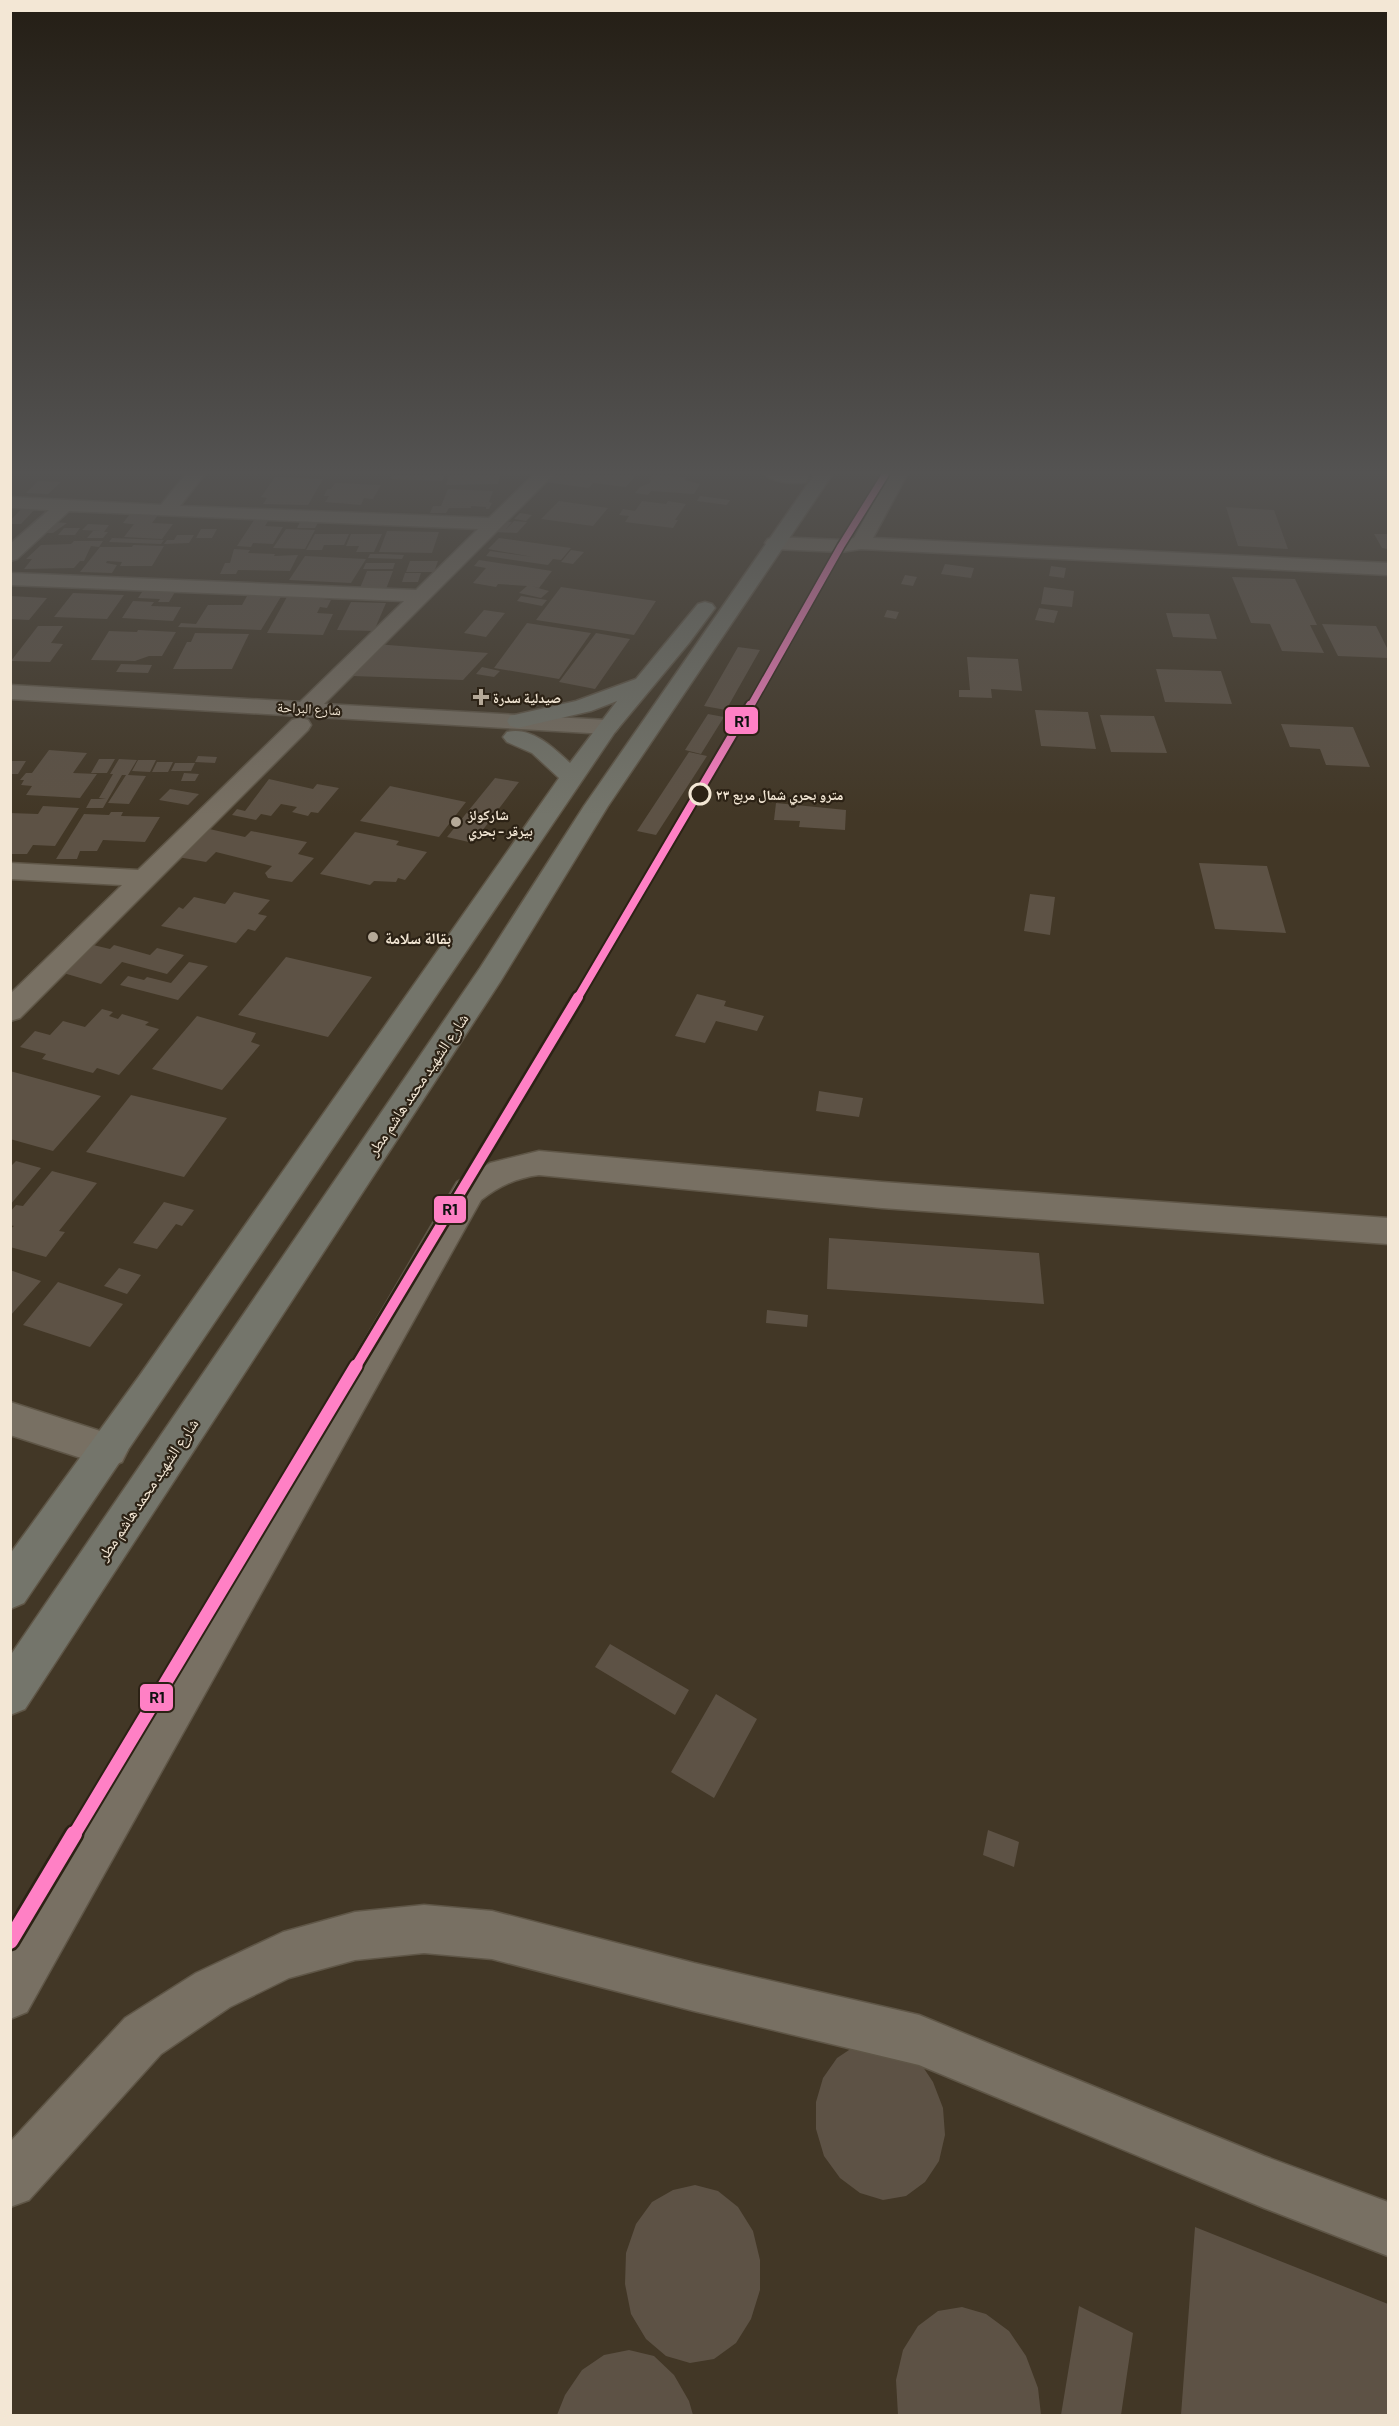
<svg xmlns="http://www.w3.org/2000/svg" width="1399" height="2426" font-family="Barlow,'Noto Naskh Arabic',sans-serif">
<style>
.building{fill:#5d5245}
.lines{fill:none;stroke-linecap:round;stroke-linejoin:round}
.minor-casing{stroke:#5f5647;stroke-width:3}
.major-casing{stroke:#5f5647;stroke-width:3}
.minor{fill:#787063;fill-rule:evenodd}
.major{fill:#74756b;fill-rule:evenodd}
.rail-1-far4-casing{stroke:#2c2215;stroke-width:10}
.rail-1-far3-casing{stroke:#2c2215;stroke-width:12}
.rail-1-far2-casing{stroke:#2c2215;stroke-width:15}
.rail-1-far1-casing{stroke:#2c2215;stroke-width:17}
.rail-1-casing{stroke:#2c2215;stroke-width:21}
.rail-1-far4{stroke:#ff80c5;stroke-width:7}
.rail-1-far3{stroke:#ff80c5;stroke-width:8}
.rail-1-far2{stroke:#ff80c5;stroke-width:10}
.rail-1-far1{stroke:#ff80c5;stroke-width:13}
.rail-1{stroke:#ff80c5;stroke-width:16}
.poi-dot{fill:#b5a998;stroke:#2c2215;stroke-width:2}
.stop-dot{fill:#2c2215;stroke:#f3e7d5;stroke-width:3}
.labels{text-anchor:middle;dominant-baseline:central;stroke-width:4.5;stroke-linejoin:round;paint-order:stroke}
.far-poi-label{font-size:14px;font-weight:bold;fill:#f3e7d5;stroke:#2c2215;text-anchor:start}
.far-street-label{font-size:14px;fill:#f3e7d5;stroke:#2c2215}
.far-stop-label{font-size:14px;font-weight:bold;fill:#f3e7d5;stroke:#2c2215;text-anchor:start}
.poi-label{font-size:16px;font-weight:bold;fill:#f3e7d5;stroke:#2c2215;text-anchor:start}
.street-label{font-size:16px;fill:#f3e7d5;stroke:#2c2215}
.line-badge{stroke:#2c2215;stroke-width:2}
.pale-badge-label{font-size:16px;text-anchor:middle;font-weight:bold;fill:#111}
</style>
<rect width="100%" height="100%" fill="#423726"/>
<!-- building -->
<path class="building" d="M 392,475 L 445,475 L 442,481 L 391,479 Z
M 449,475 L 500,475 L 498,484 L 446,485 Z
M 551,475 L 636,475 L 626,487 L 593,483 L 589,488 L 545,482 Z
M 653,475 L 687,477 L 685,480 L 700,484 L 694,494 L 651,491 L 648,495 L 635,493 L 640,487 L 650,483 L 651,480 L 649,480 Z
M 275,477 L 323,479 L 308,505 L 263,504 L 267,498 L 261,497 Z
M 38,481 L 61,482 L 48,494 L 26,493 Z
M 335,483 L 381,485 L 373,499 L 364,498 L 361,505 L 325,502 L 329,496 L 324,496 L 327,489 L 331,489 Z
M 448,489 L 493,491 L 489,502 L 492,503 L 489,509 L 486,509 L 486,507 L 471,506 L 471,508 L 449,508 L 446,513 L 430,513 L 433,506 L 441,506 Z
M 700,496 L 730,500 L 727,505 L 697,501 Z
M 559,501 L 608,508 L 593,526 L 541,519 Z
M 642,501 L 666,504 L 668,501 L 686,504 L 675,520 L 678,520 L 673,528 L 625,522 L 629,516 L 619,515 L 623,509 L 635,511 Z
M 1226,507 L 1274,510 L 1288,549 L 1238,546 Z
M 22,508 L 35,509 L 21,524 L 10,524 L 10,521 Z
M 133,510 L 161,511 L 152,523 L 173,524 L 162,539 L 124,537 L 134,524 L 139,525 L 123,523 Z
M 520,513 L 532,515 L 526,521 L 514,519 Z
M 256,517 L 270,518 L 265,526 L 283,527 L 273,544 L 253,543 L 251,547 L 237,546 Z
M 301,520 L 319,521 L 315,528 L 297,528 Z
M 504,521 L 512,522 L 506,529 L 514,521 L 527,522 L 517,533 L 494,532 Z
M 54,522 L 67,523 L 53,533 L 45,533 Z
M 88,524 L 109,525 L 104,532 L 108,532 L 103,538 L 87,538 L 93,531 L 102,531 L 82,530 Z
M 64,528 L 80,528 L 75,535 L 58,535 Z
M 201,529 L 217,529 L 212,538 L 196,538 Z
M 286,529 L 315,530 L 305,549 L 273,548 Z
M 387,531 L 439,532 L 432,553 L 379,552 Z
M 315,534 L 349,534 L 344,545 L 324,545 L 322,550 L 306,550 Z
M 351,534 L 382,534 L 374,552 L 356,552 L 359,546 L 346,546 Z
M 1374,534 L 1388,534 L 1388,549 L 1382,548 Z
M 177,535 L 194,535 L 189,543 L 164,544 L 167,540 L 174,540 Z
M 112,538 L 164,540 L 161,544 L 109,542 Z
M 499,538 L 571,548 L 561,560 L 553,559 L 548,565 L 486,556 L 490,551 L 533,557 L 488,549 Z
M 74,541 L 103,541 L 99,547 L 91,546 L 84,561 L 80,561 L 74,568 L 24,569 L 32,559 L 26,559 L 41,545 L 71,544 Z
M 133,545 L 164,546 L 152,566 L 120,566 L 122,562 L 107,561 L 106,563 L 117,565 L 112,573 L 80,572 L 100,547 L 132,547 Z
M 234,549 L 250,550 L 248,553 L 275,554 L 274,556 L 298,555 L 290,571 L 238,570 L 236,574 L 220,574 L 225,563 L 230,563 Z
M 571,550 L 584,552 L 573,564 L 561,562 Z
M 370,554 L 385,554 L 404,555 L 402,559 L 368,558 Z
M 305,556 L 366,559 L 351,583 L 289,580 Z
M 479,560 L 552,571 L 539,588 L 531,586 L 549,591 L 541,598 L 519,593 L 527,586 L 498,584 L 496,587 L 473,583 L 486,568 L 474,566 Z
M 410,561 L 438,561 L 434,572 L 406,572 Z
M 366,563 L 395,563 L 393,569 L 363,569 Z
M 945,564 L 974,568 L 971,578 L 941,574 Z
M 1051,566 L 1066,568 L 1064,578 L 1049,576 Z
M 367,571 L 393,571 L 386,589 L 360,588 Z
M 405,573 L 421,573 L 418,582 L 402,582 Z
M 905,575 L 917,577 L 913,586 L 901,584 Z
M 1232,577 L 1295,579 L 1317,625 L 1310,625 L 1324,653 L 1282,651 L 1270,624 L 1251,623 Z
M 561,587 L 656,601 L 634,635 L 536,620 Z
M 1044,587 L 1074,591 L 1072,607 L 1041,604 Z
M 142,592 L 175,592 L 169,602 L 158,602 L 160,599 L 138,598 Z
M 73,593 L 124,595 L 107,619 L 54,617 Z
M 261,594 L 282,595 L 261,630 L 178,627 L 181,623 L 196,624 L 208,605 L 242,605 L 247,596 L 260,596 Z
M 288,595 L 331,600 L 327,608 L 320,607 L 317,613 L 333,614 L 323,635 L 267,633 Z
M 10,596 L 47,598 L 29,620 L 10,619 Z
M 521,596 L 547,600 L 542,606 L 517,601 Z
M 133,601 L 154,602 L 151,606 L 181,607 L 173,621 L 122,618 Z
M 351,602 L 386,603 L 374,631 L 337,630 Z
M 1039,608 L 1058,611 L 1054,623 L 1035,620 Z
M 484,610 L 505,613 L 486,637 L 464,633 Z
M 887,610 L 899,612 L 896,619 L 884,617 Z
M 1166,613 L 1209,614 L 1217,639 L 1173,637 Z
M 527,623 L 591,633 L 559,679 L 494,668 Z
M 1322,624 L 1376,626 L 1388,650 L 1388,658 L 1338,656 Z
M 38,626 L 63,626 L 51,643 L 63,644 L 50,662 L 11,661 Z
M 138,630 L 176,632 L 162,656 L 149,656 L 135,661 L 91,660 L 109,631 L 137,632 Z
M 195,633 L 249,634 L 232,669 L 173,669 L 187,642 L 191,642 Z
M 596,633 L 630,639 L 595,689 L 559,682 Z
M 376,644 L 488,653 L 463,680 L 353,676 Z
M 738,647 L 760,650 L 726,710 L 704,706 Z
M 967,657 L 1018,659 L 1022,691 L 991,689 L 992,698 L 959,697 L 959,690 L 970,690 Z
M 121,664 L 152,665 L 148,673 L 116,672 Z
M 482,667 L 500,671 L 494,677 L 476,674 Z
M 1156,669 L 1221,671 L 1232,704 L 1165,702 Z
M 1035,710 L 1088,712 L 1096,749 L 1041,746 Z
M 708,714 L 724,717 L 701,754 L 685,750 Z
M 1100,715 L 1154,716 L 1167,753 L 1111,752 Z
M 1281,724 L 1353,727 L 1370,767 L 1326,765 L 1320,749 L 1290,747 Z
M 49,750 L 87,753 L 73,773 L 97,774 L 80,798 L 26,795 L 32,786 L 21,785 L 24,780 L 20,780 L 26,773 L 32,773 Z
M 689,752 L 707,756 L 656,835 L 637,831 Z
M 198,756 L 217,757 L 215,763 L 195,762 Z
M 99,759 L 115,759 L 107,773 L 91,773 Z
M 119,759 L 137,760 L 128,775 L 146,776 L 129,804 L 108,803 L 126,775 L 122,775 L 103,808 L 86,808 L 91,799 L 106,799 L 99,798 L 113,774 L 110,774 Z
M 138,760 L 156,760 L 150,772 L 132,771 Z
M 10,761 L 26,761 L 18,774 L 10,774 Z
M 157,762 L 173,762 L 168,772 L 152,772 Z
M 175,763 L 195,763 L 191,771 L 171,771 Z
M 184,773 L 199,774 L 195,781 L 181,781 Z
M 495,778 L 519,782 L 473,843 L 447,837 Z
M 269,779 L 313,789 L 317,784 L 339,788 L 318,813 L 311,812 L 308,816 L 292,812 L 297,807 L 281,804 L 271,816 L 261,814 L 256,820 L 232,815 L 237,809 L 245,811 Z
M 390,786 L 466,802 L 439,837 L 360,821 Z
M 170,789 L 199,794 L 188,805 L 159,800 Z
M 776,803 L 846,810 L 845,830 L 799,827 L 800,821 L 774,820 Z
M 43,806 L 79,808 L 55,846 L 33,845 L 27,854 L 10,854 L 10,813 L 38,814 Z
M 111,812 L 123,812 L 121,816 L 160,817 L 145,842 L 103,840 L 97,851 L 80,851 L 77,859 L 56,859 L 84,814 L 109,815 Z
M 205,828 L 245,837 L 251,831 L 307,842 L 298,854 L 314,858 L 292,882 L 268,878 L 265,873 L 272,866 L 216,852 L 206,862 L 178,857 Z
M 355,832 L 399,841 L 396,845 L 427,852 L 405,880 L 398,878 L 396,882 L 374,881 L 370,885 L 320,874 Z
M 1199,863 L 1267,866 L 1286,933 L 1215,929 Z
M 234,892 L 270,900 L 258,914 L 267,916 L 255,931 L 248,929 L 236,943 L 161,926 L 179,907 L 183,909 L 194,897 L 225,904 Z
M 1030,894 L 1055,897 L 1050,935 L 1024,931 Z
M 89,944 L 110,949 L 114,945 L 150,955 L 157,948 L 184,955 L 167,974 L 122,962 L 101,984 L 60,972 Z
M 286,957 L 372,977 L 328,1037 L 238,1015 Z
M 189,962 L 208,966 L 178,1000 L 120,985 L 128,976 L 144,980 L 147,977 L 171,983 Z
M 697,994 L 726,1001 L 724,1006 L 764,1016 L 757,1031 L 716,1021 L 705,1043 L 675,1036 Z
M 102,1009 L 113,1012 L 109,1016 L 118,1019 L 122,1014 L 149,1022 L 145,1025 L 159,1029 L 119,1075 L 97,1068 L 93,1073 L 42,1059 L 46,1054 L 20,1047 L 35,1031 L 50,1035 L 63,1021 L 85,1027 Z
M 197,1016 L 256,1033 L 251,1042 L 260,1045 L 222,1090 L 152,1069 Z
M 10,1071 L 101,1096 L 53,1151 L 10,1139 Z
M 819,1091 L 863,1098 L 859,1117 L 816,1111 Z
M 131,1095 L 227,1118 L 184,1177 L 86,1152 Z
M 16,1161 L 41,1168 L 10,1205 L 10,1167 Z
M 52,1171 L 97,1183 L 59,1231 L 65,1232 L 46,1257 L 10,1247 L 10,1229 L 14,1226 L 10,1225 L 10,1212 L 16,1205 L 23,1206 Z
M 164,1202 L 194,1210 L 182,1226 L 176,1224 L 157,1249 L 133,1243 Z
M 829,1238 L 1039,1253 L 1044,1304 L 827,1289 Z
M 119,1268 L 141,1275 L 127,1294 L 104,1286 Z
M 10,1270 L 41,1281 L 10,1316 Z
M 58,1282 L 123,1304 L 90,1347 L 23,1325 Z
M 767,1310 L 808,1315 L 807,1327 L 766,1323 Z
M 610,1644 L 689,1690 L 675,1715 L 595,1667 Z
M 716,1694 L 757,1719 L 714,1798 L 671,1772 Z
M 988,1830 L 1019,1842 L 1014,1867 L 983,1855 Z
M 855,2046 L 919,2061 L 933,2082 L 943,2108 L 945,2135 L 939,2161 L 925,2182 L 906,2196 L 883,2200 L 860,2193 L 840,2178 L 824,2156 L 816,2129 L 816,2102 L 823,2078 L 837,2058 Z
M 695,2185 L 718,2191 L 738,2207 L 753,2231 L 760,2260 L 760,2290 L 751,2319 L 736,2343 L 714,2359 L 690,2363 L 666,2356 L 646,2339 L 631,2314 L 625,2284 L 626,2253 L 636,2224 L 652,2202 L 673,2190 Z
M 1195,2227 L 1388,2304 L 1388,2415 L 1181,2415 Z
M 1079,2306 L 1133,2333 L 1121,2415 L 1061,2415 Z
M 962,2307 L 986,2314 L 1009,2331 L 1026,2356 L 1038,2388 L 1041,2415 L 898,2415 L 896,2380 L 903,2350 L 918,2326 L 938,2311 Z
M 629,2350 L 654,2356 L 674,2375 L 689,2401 L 693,2415 L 557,2415 L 565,2395 L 582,2370 L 604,2355 Z"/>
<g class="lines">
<!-- minor casing -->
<g class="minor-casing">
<path id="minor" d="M 185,475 L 204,475 L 180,506 L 489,518 L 533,475 L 553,475 L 324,704 L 607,720 L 615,722 L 619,727 L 615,732 L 607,734 L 10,699 L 10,685 L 300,702 L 404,601 L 10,585 L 10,573 L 416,590 L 478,529 L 69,511 L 17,559 L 10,561 L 10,544 L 49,510 L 10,508 L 10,497 L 161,505 Z
M 766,475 L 807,475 L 809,478 L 806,482 C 796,484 774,483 766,475 Z
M 889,475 L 907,475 L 873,538 L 1388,563 L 1388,575 L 861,549 L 841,552 L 775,549 L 768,547 L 765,543 L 768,539 L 775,537 L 841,540 L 854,538 Z
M 300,718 L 308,720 L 311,725 L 308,730 L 20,1018 L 10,1021 L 10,994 L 122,885 L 10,879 L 10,863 L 138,870 L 292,720 Z
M 539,1151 L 882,1182 L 1388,1218 L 1388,1244 L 882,1208 L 539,1175 C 516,1178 499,1186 481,1200 L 27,2012 L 10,2019 L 10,1947 L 457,1182 L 490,1163 Z
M 10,1402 L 122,1438 L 128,1450 L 122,1462 L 109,1467 L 10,1435 Z
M 424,1905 L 492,1911 L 694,1963 L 919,2015 L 1264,2156 L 1388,2202 L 1388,2256 L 1264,2208 L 919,2065 L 694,2011 L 492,1959 L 424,1953 L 355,1960 L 289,1978 L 230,2007 L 161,2054 L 29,2200 L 10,2207 L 10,2142 L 125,2018 L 196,1973 L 283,1932 L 355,1912 Z"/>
</g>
<!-- major casing -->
<g class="major-casing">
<path id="major" d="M 814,475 L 832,475 L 608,806 L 500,982 L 25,1709 L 10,1715 L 10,1656 L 480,968 L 584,806 Z
M 705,602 L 712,604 L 715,608 L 689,643 L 615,732 L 24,1603 L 10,1609 L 10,1554 L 140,1375 L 559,778 L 532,753 L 507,742 L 503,737 L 507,732 C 531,726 554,748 570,763 L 617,701 L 591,711 L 518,728 L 510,726 L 507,721 L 510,716 L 576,701 L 636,679 L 698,604 Z"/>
</g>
<!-- minor -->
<use href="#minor" class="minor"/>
<!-- major -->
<use href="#major" class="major"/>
<!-- rail-1-far4 casing -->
<g class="rail-1-far4-casing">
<path id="rail-1-far4" d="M 750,707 L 841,546 L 885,475"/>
</g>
<!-- rail-1-far3 casing -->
<g class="rail-1-far3-casing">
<path id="rail-1-far3" d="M 577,999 L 750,705"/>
</g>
<!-- rail-1-far2 casing -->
<g class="rail-1-far2-casing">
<path id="rail-1-far2" d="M 355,1368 L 578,997"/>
</g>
<!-- rail-1-far1 casing -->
<g class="rail-1-far1-casing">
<path id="rail-1-far1" d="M 74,1835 L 356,1366"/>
</g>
<!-- rail-1 casing -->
<g class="rail-1-casing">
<path id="rail-1" d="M 10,1941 L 74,1834"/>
</g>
<!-- rail-1-far4 -->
<use href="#rail-1-far4" class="rail-1-far4"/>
<!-- rail-1-far3 -->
<use href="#rail-1-far3" class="rail-1-far3"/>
<!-- rail-1-far2 -->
<use href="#rail-1-far2" class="rail-1-far2"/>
<!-- rail-1-far1 -->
<use href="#rail-1-far1" class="rail-1-far1"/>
<!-- rail-1 -->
<use href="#rail-1" class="rail-1"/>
</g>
<!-- sky -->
<linearGradient id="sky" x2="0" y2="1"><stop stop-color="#241e15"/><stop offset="0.58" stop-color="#545352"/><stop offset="1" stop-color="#545352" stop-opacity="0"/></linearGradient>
<rect width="1399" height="815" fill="url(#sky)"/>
<!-- markers -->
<g class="poi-dot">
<path d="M478 688h6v6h6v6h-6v6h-6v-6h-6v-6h6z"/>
<circle cx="456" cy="822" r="6"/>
<circle cx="373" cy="937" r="6"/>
</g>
<circle class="stop-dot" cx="700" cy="794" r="10"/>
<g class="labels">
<!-- far-poi labels -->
<g class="far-poi-label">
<text x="493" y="697">صيدلية سدرة</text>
<text x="468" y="814">شاركولز<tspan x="468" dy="16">بيرقر - بحري</tspan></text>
</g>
<!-- far-street labels -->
<g class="far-street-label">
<text transform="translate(309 708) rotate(3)">شارع البراحة</text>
</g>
<!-- far-stop labels -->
<g class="far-stop-label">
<text x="716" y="794">مترو بحري شمال مربع ٢٣</text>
</g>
<!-- poi labels -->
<g class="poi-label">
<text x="385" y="937">بقالة سلامة</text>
</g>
<!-- street labels -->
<g class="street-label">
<text transform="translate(417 1084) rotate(-56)">شارع الشهيد محمد هاشم مطر</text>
<text transform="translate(147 1489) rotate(-56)">شارع الشهيد محمد هاشم مطر</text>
</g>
</g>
<g class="line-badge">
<rect x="724" y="706" width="35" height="29" rx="6" fill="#ff80c5"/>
<rect x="433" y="1195" width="34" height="29" rx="6" fill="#ff80c5"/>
<rect x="139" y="1683" width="35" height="29" rx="6" fill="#ff80c5"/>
</g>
<g class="pale-badge-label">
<text x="742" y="727">R1</text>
<text x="450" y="1215">R1</text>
<text x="157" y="1703">R1</text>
</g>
<!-- border -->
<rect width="1399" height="2426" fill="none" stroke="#f3e7d5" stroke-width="24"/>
</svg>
